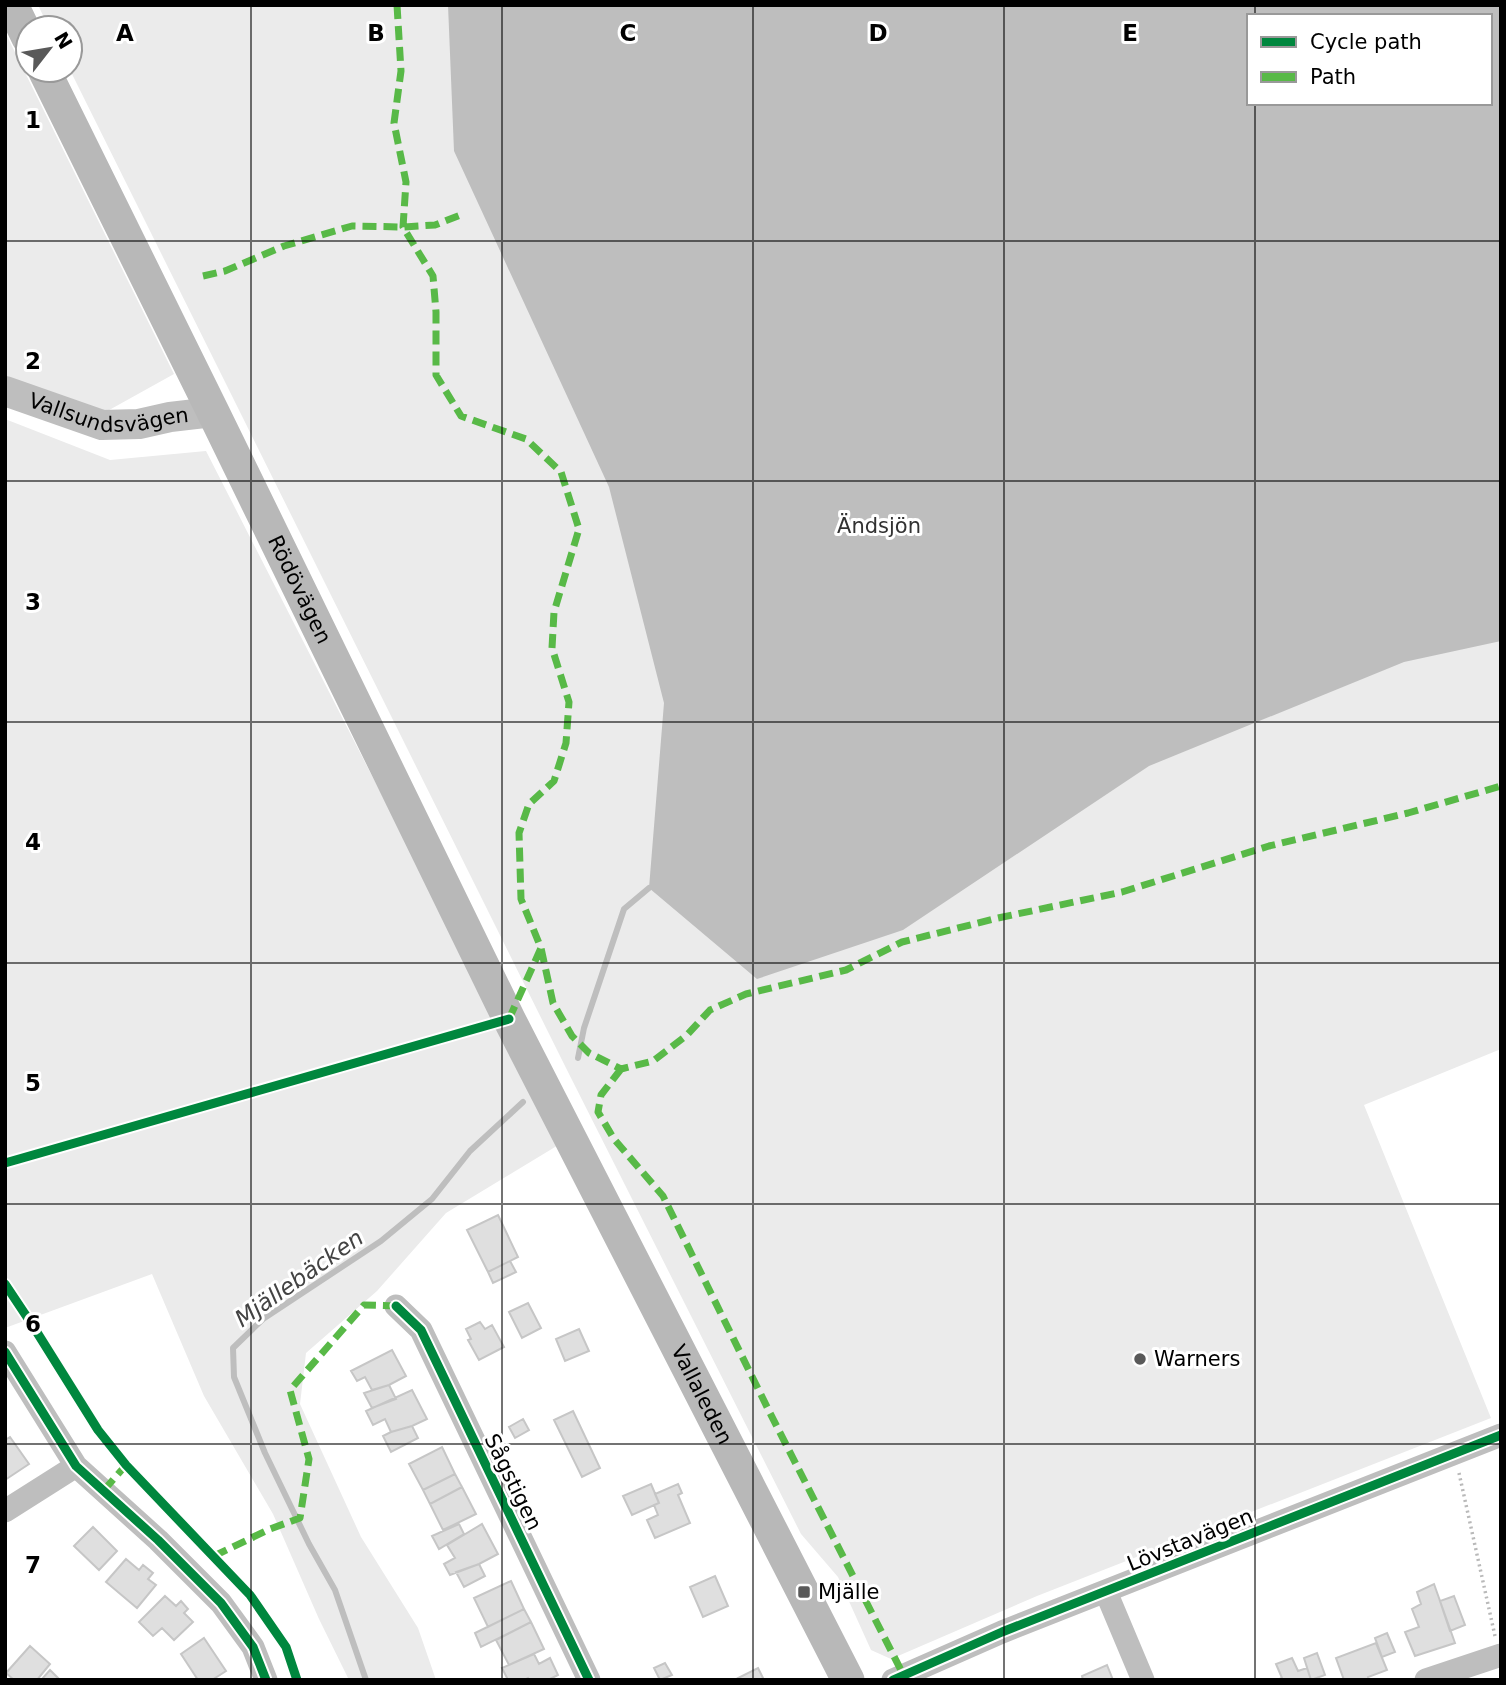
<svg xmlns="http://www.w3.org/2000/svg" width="1506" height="1685" font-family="'DejaVu Sans',sans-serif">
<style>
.green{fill:#ebebeb;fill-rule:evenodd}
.water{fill:#bebebe;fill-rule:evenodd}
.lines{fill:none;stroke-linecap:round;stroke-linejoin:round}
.stream{stroke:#bebebe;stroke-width:6}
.building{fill:#dfdfdf;stroke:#c6c6c6;stroke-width:2}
.path{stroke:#b9b9b9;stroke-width:3.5;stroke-dasharray:2 3.5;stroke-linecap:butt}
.minor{stroke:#bebebe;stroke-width:23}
.tertiary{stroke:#bebebe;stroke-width:30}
.secondary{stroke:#b8b8b8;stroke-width:33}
.quiet{stroke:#58b947;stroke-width:7;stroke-dasharray:14 7;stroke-linecap:butt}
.cycleway-casing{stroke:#fff;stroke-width:13}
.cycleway{stroke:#00873e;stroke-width:9}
.grid{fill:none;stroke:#000;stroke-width:2;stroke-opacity:0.55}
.poi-dot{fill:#595959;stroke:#fff;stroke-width:2.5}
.labels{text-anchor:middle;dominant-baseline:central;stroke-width:6;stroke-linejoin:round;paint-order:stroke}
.street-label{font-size:21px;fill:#000;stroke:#fff}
.park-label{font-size:21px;fill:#323232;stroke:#fff}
.poi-label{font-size:21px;fill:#000;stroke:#fff;text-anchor:start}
.water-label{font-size:23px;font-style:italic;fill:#434343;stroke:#fff}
.grid-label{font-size:23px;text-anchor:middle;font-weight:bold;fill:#000;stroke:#fff;stroke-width:6;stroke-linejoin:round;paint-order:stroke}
</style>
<rect width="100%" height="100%" fill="#fff"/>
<!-- green -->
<path class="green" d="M 38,5 L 1501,5 L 1501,1049 L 1364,1105 L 1491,1418 L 1037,1596 L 891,1659 L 871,1650 L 838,1577 L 801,1534 L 566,1068 L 70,70 L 70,28 L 49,28 ZM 1249,16 L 1490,16 L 1490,103 L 1249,103 Z
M 5,32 L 174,374 L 102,414 L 5,376 Z
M 5,419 L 110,460 L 206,451 L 560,1144 L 446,1213 L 377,1291 L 306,1353 L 300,1404 L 361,1537 L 418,1628 L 436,1680 L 349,1680 L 319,1619 L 273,1514 L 204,1396 L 152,1274 L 5,1328 Z"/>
<!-- water -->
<path class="water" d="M 448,5 L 1501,5 L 1501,641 L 1404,662 L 1149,766 L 903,930 L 757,979 L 649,888 L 664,703 L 609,487 L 454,151 ZM 1249,16 L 1490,16 L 1490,103 L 1249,103 Z"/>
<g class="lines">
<!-- stream -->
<path class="stream" d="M 578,1058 L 584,1028 L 624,909 L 649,888
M 366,1680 L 335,1590 L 309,1544 L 265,1453 L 234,1377 L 233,1348 L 263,1319 L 381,1241 L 432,1199 L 470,1151 L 523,1102"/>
</g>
<!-- building -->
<path class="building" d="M 498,1215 L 518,1257 L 488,1272 L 467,1230 Z
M 510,1261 L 516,1272 L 493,1283 L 488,1272 Z
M 528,1303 L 541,1328 L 522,1338 L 509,1312 Z
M 480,1322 L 485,1329 L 492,1325 L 504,1347 L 479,1360 L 468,1340 L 471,1339 L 466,1329 Z
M 579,1329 L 589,1351 L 565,1361 L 556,1339 Z
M 392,1350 L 406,1376 L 389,1385 L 372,1390 L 365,1377 L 357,1381 L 351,1371 Z
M 389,1385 L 396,1399 L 372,1408 L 364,1393 Z
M 412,1390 L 427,1419 L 412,1426 L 391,1432 L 385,1419 L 373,1425 L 366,1411 Z
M 573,1411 L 600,1468 L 582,1477 L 554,1420 Z
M 523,1419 L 529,1430 L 515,1438 L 509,1427 Z
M 412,1426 L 418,1438 L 391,1452 L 383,1436 L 391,1432 Z
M 10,1437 L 29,1464 L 5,1480 L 5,1440 Z
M 442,1447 L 455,1474 L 423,1490 L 409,1464 Z
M 455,1474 L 462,1487 L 430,1504 L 423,1490 Z
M 651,1484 L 659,1503 L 632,1515 L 623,1496 Z
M 678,1484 L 682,1493 L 678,1495 L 690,1523 L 655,1538 L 647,1520 L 658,1515 L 654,1505 L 659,1503 L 655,1494 Z
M 462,1487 L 476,1514 L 443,1530 L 430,1504 Z
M 459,1524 L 464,1534 L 439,1549 L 432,1536 Z
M 482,1524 L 498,1554 L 479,1564 L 450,1575 L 444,1564 L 455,1558 L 447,1545 Z
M 93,1527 L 117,1551 L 99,1570 L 74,1546 Z
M 126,1559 L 139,1570 L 143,1565 L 153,1573 L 148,1579 L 156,1585 L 137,1608 L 106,1582 Z
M 479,1564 L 485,1576 L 464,1587 L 456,1572 Z
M 715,1576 L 728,1606 L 703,1617 L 690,1587 Z
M 511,1581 L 524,1609 L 488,1627 L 474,1598 Z
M 1434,1584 L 1455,1643 L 1415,1656 L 1405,1632 L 1419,1627 L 1412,1609 L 1421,1604 L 1417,1592 Z
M 165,1596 L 176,1606 L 181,1601 L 188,1609 L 184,1613 L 193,1622 L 174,1640 L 162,1628 L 153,1636 L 139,1622 Z
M 1454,1596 L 1465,1625 L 1450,1631 L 1440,1601 Z
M 524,1609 L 531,1622 L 481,1647 L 475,1633 Z
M 531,1622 L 544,1649 L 509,1665 L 496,1640 Z
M 1387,1633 L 1395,1652 L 1382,1657 L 1375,1638 Z
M 204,1638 L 226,1671 L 212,1680 L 198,1680 L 181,1654 Z
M 1376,1643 L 1387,1670 L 1368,1677 L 1369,1680 L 1344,1680 L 1336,1658 Z
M 30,1646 L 50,1664 L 37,1680 L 14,1680 L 6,1673 Z
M 1317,1653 L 1325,1675 L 1311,1680 L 1304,1658 Z
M 534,1654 L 539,1664 L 550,1658 L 558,1675 L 548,1680 L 529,1680 L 528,1678 L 524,1680 L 508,1680 L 502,1668 Z
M 1292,1658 L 1298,1671 L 1307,1668 L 1311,1680 L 1277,1680 L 1282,1678 L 1276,1664 Z
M 665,1663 L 672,1675 L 660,1680 L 654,1668 Z
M 1107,1665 L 1113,1680 L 1083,1680 L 1082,1676 Z
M 758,1668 L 764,1680 L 740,1680 L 738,1678 Z
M 50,1670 L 59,1679 L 41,1680 Z"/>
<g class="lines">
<!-- path -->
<path class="path" d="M 1459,1473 L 1495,1636"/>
<!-- minor -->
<path class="minor" d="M 396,1306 L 421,1330 L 589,1680
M 5,1352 L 76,1466 L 158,1540 L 221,1603 L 253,1647 L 266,1680
M 5,1511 L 76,1466
M 1106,1592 L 1143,1680
M 893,1680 L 1002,1632 L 1501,1435
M 1426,1680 L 1501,1655"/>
<!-- tertiary -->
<path class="tertiary" id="s1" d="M 5,391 L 102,425 L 139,424 L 170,417 L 213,412"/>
<!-- secondary -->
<g class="secondary">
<path d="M 12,5 L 28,38"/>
<path id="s2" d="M 44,70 L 213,412 L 509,1019 L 848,1680"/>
</g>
<!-- quiet -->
<path class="quiet" d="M 397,5 L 401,71 L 394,123 L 406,182 L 403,227 L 433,276 L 436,312 L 436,375 L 461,416 L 526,439 L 561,472 L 579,529 L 554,612 L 552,648 L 569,702 L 566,743 L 554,781 L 529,804 L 519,833 L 521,899 L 541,948 L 553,1003 L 572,1036 L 589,1053 L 621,1069 L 653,1061 L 687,1035 L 710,1010 L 746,994 L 846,970 L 902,942 L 998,918 L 1122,892 L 1269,846 L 1408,813 L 1501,786
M 203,276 L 225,271 L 284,246 L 352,226 L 403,227 L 435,225 L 463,214
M 509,1019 L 541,948
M 621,1069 L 601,1095 L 598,1112 L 614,1139 L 663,1196 L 770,1413 L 906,1680
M 104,1490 L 126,1465
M 214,1556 L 270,1529 L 300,1518 L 309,1459 L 290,1390 L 364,1305 L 396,1306"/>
<!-- cycleway casing -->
<g class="cycleway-casing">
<path id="cycleway" d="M 5,1163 L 509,1019
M 5,1284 L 33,1326 L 98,1430 L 126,1465 L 250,1595 L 286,1647 L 297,1680
M 396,1306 L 421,1330 L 589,1680
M 5,1352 L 76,1466 L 158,1540 L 221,1603 L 253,1647 L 266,1680
M 893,1680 L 1002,1632 L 1501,1435"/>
</g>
<!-- cycleway -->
<use href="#cycleway" class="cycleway"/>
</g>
<!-- grid -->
<path class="grid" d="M 251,5 L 251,1680M 502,5 L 502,1680M 753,5 L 753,1680M 1004,5 L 1004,1680M 1255,5 L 1255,16M 1255,103 L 1255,1680M 5,241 L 1501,241M 5,481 L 1501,481M 5,722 L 1501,722M 5,963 L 1501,963M 5,1204 L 1501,1204M 5,1444 L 1501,1444"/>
<!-- markers -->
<g class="poi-dot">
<circle cx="1140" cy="1359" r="7"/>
<rect x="797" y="1585" width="14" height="14" rx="3.5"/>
</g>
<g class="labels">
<!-- street labels -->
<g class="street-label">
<text stroke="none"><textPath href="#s1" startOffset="108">Vallsundsvägen</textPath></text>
<text stroke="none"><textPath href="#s2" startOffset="579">Rödövägen</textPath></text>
<text stroke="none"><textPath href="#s2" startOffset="1479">Vallaleden</textPath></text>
<text transform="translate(513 1482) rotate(64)">Sågstigen</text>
<text transform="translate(1190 1540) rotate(-22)">Lövstavägen</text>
</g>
<!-- park labels -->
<g class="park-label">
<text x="879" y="526">Ändsjön</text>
</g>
<!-- poi labels -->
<g class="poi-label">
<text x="1154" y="1359">Warners</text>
<text x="818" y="1592">Mjälle</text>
</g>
<!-- water labels -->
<g class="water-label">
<text transform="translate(299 1278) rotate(-35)">Mjällebäcken</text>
</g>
</g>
<g class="grid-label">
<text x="125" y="41">A</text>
<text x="376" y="41">B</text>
<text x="628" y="41">C</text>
<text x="878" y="41">D</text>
<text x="1130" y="41">E</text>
<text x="33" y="128">1</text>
<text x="33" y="369">2</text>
<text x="33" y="610">3</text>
<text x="33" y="850">4</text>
<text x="33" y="1091">5</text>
<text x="33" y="1332">6</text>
<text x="33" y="1573">7</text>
</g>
<!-- border -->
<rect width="1506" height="1685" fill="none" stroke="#000000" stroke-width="14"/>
<!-- legend -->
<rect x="1247" y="14" width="245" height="91" fill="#ffffff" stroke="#999999" stroke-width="2"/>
<rect x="1261" y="37" width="35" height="10" fill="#00873e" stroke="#999999" stroke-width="2"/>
<text x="1310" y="49" font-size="21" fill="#000000">Cycle path</text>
<rect x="1261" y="72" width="35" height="10" fill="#58b947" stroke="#999999" stroke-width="2"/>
<text x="1310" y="84" font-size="21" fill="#000000">Path</text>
<!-- north arrow -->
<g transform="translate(49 49) rotate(59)"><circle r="33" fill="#ffffff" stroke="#999999" stroke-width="2"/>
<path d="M0-5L12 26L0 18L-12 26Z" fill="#595959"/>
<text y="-10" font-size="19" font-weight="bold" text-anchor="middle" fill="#000000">N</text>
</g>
</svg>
